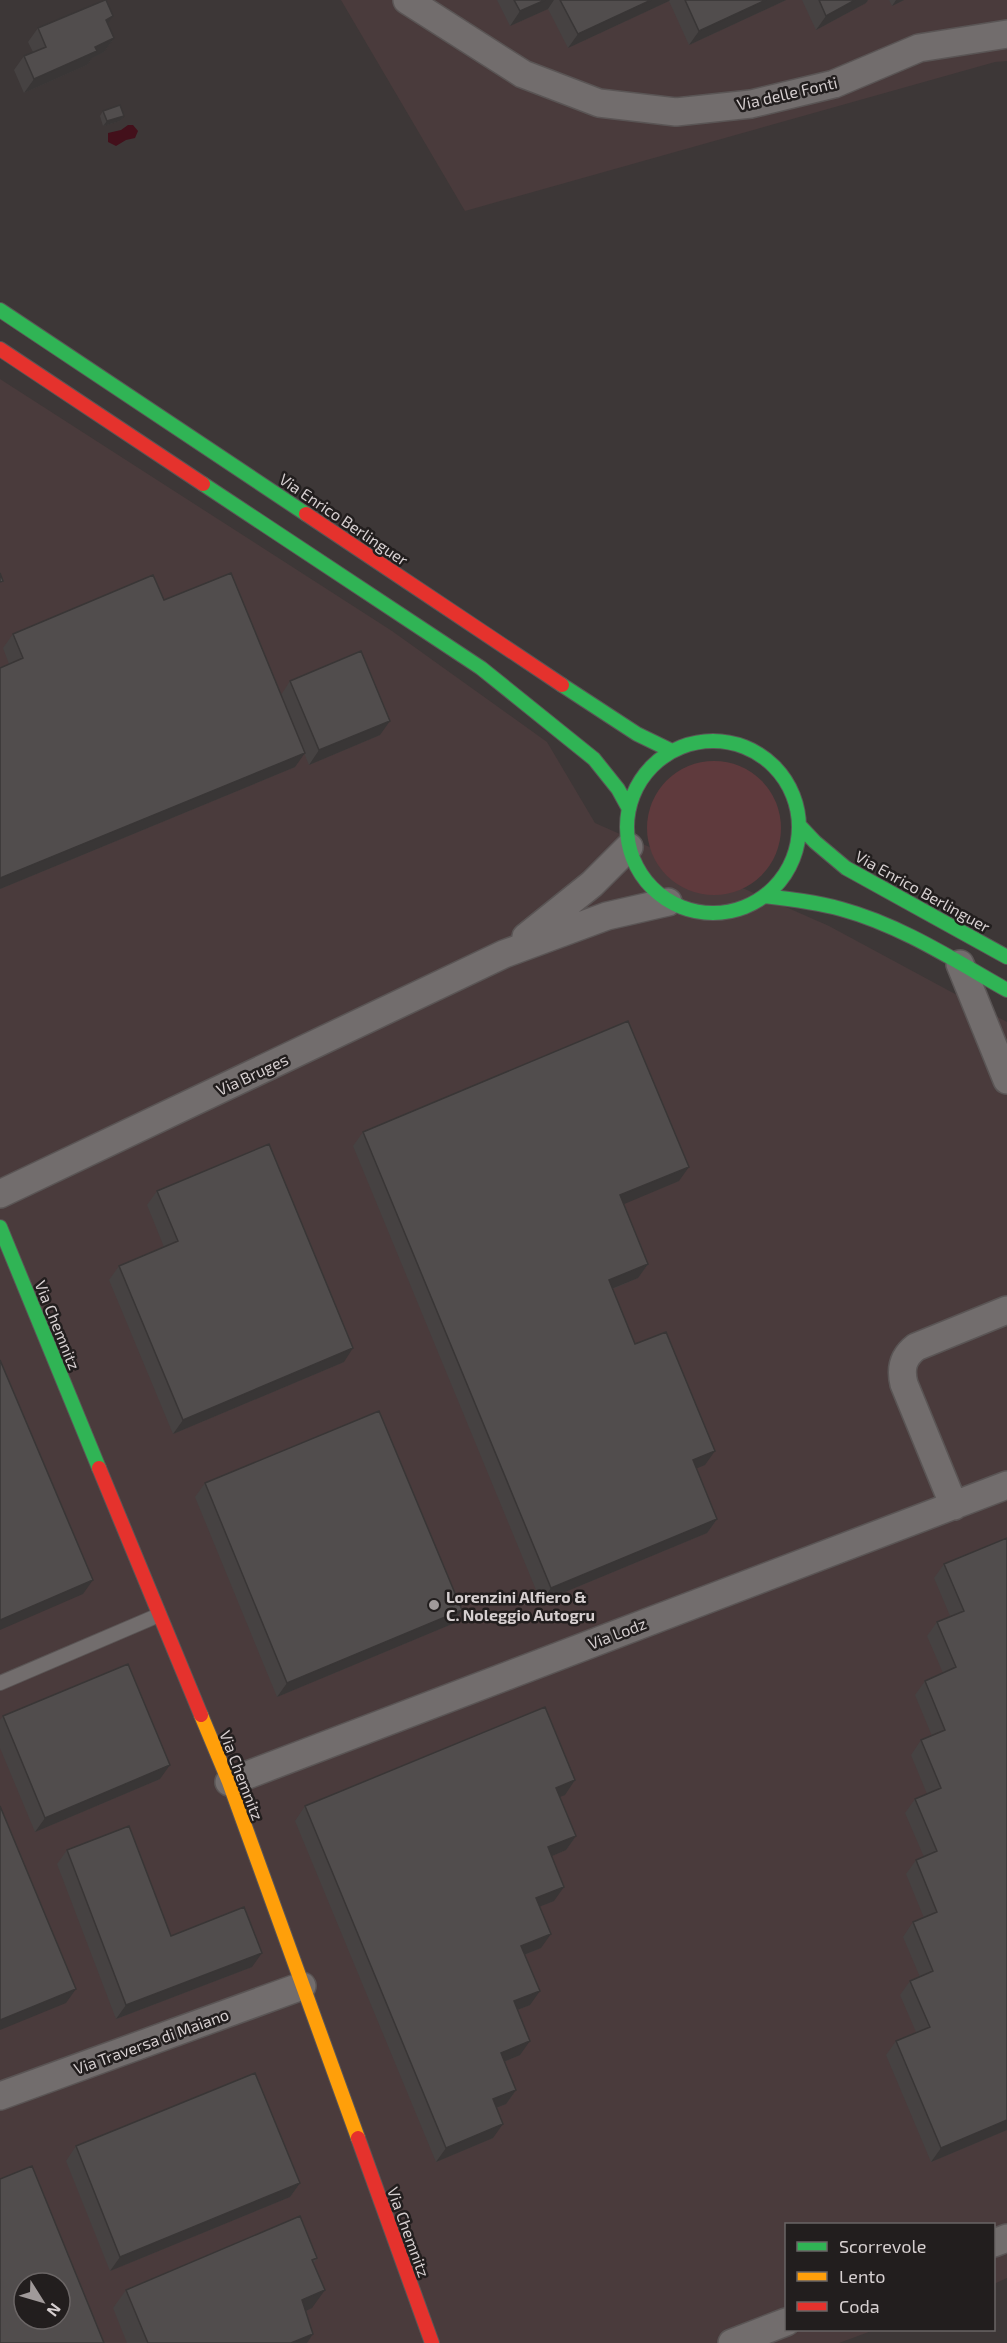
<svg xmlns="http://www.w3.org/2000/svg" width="1007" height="2343" font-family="'Exo 2',sans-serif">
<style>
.built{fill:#4a3b3c;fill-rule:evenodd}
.green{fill:#5f3a3d}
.water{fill:#43101b}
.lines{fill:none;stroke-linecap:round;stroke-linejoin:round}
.lane-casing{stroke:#5a5555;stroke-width:16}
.street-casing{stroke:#5a5555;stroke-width:30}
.fast-casing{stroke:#5a5555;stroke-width:16}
.slow-casing{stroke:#5a5555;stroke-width:16}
.jam-casing{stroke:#5a5555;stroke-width:16}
.lane{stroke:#726d6d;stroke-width:14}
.street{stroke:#726d6d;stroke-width:27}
.fast{stroke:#30b455;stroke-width:14}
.slow{stroke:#ff9f0a;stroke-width:14}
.jam{stroke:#e5322d;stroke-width:14}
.wall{fill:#464242}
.shaded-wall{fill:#393636}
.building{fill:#514d4d;stroke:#393636;stroke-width:1.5;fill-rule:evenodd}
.poi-dot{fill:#a09a9a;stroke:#221e1e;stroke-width:2}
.labels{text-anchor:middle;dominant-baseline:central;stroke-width:5;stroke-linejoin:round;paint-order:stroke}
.street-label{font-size:16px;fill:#d6cfd0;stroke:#221e1e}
.poi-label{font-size:16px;font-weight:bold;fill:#d6cfd0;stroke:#221e1e;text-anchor:start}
</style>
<rect width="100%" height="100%" fill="#3d3737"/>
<!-- built -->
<path class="built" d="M 341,0 L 1007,0 L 1007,61 L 995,62 L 465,211 Z
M 0,379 L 392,631 L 547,742 L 595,823 L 829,926 L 1007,1022 L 1007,2278 L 994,2284 L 994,2224 L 786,2224 L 786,2330 L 874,2330 L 839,2343 L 0,2343 ZM 24,2283 L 60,2283 L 60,2319 L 24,2319 Z"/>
<!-- green -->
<path class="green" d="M647 828a67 67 0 1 1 134 0a67 67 0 1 1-134 0Z"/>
<!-- water -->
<path class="water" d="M 128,125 L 133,125 L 138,131 L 135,138 L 126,140 L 116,146 L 108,142 L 108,133 L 121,130 Z"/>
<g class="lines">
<!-- lane casing -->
<g class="lane-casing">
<path id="lane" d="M 0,1683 L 159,1615"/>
</g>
<!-- street casing -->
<g class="street-casing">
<path id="street" d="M 407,0 L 523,74 L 599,103 L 676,112 L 751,104 L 834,84 L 919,48 L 1007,34
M 526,937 L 592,884 L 629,847
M 960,964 L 1007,1080
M 0,1194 L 504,954 L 607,916 L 668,902
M 954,1506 L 904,1384 C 900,1368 903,1357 916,1347 L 1007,1310
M 229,1782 L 1007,1485
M 0,2096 L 302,1986
M 994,2243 L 1007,2238
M 732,2343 L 786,2322"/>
</g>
<!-- fast casing -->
<g class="fast-casing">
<path id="fast" d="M 0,310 L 306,514
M 203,484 L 481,668 L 594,759 L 618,789 L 629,809
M 562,685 L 637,734 L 672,751
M627 827a86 86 0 1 1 172 0a86 86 0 1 1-172 0Z
M 799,825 L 815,842 L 846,868 L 1007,957
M 764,896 C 790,899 816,902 841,909 C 900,925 954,960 1007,990
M 0,1227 L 99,1468"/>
</g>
<!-- slow casing -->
<g class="slow-casing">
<path id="slow" d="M 201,1715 L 229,1782 L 358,2138"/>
</g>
<!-- jam casing -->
<g class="jam-casing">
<path id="jam" d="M 0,349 L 203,484
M 306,514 L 562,685
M 99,1468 L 201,1715
M 358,2138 L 432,2343"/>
</g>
<!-- lane -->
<use href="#lane" class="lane"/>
<!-- street -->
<use href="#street" class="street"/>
<!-- fast -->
<use href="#fast" class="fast"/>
<!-- slow -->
<use href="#slow" class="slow"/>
<!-- jam -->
<use href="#jam" class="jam"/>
</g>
<!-- wall -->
<path class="wall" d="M 497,0 L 786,0 L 689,45 L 669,1 L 568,48 L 548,9 L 510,26 Z
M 802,0 L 868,0 L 866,3 L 816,30 Z
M 889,0 L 904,0 L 892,6 Z
M 108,24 L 114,38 L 104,52 L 92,58 L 87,65 L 24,93 L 14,70 L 24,56 L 33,52 L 28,42 L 38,28 Z
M 103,111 L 124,116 L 120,121 L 103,126 L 100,116 Z
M 164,600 L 281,695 L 290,681 L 380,735 L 309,765 L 304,753 L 295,767 L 0,889 L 0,668 L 9,664 L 3,648 L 13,634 Z
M 363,1132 L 679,1181 L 623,1204 L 648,1264 L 638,1278 L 613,1289 L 635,1344 L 705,1465 L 696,1468 L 717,1519 L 707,1533 L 541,1602 L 353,1146 Z
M 157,1191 L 344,1362 L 173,1434 L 109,1280 L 119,1266 L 164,1247 L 147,1205 Z
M 205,1483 L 462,1610 L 452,1624 L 277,1697 L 195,1497 Z
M 1007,1538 L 1007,2130 L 931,2162 L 886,2055 L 896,2041 L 916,2032 L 900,1995 L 910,1981 L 920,1977 L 903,1937 L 913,1922 L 924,1918 L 906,1874 L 916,1860 L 924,1857 L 905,1813 L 915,1799 L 927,1794 L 911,1755 L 921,1740 L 932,1736 L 915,1695 L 925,1681 L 943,1673 L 927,1636 L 937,1622 L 950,1616 L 934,1578 L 944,1564 Z
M 3,1716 L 160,1779 L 35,1832 L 0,1748 L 0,1720 Z
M 565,1795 L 559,1797 L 576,1836 L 566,1850 L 552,1856 L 554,1901 L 539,1907 L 541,1948 L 525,1955 L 530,2005 L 517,2010 L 520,2055 L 504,2062 L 516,2090 L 506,2104 L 497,2108 L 493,2138 L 436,2162 L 295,1821 L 305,1806 Z
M 67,1850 L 171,1936 L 252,1967 L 116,2019 L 57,1864 Z
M 76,2146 L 300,2183 L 290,2197 L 110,2271 L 66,2161 Z
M 317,2258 L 314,2263 L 312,2308 L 306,2311 L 313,2334 L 307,2343 L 127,2343 L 113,2308 L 126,2290 Z"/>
<!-- shaded-wall -->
<path class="shaded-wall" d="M 545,0 L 554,0 L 548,9 L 510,26 L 520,11 Z
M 651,0 L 670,0 L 669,1 L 568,48 L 578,34 Z
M 766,0 L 786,0 L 689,45 L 699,31 Z
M 855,0 L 868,0 L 866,3 L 816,30 L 826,16 Z
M 896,0 L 904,0 L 892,6 Z
M 113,16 L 103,31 L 106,20 Z
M 114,38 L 104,52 L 92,58 L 87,65 L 24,93 L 34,79 L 95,47 Z
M 124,116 L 120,121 L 103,126 L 107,121 Z
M 390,721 L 380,735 L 309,765 L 319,750 Z
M 305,753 L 295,767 L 0,889 L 0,878 Z
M 689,1167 L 679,1181 L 610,1210 L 620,1195 Z
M 648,1264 L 638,1278 L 599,1294 L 609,1280 Z
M 353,1348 L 344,1362 L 173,1434 L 183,1420 Z
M 715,1451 L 705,1465 L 683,1474 L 693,1460 Z
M 717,1519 L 707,1533 L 541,1602 L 551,1588 Z
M 93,1580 L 83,1594 L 0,1630 L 0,1620 Z
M 462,1610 L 452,1624 L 277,1697 L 287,1683 Z
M 170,1765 L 160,1779 L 35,1832 L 45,1818 Z
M 575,1780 L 565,1795 L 546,1802 L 556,1788 Z
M 576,1836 L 566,1850 L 538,1862 L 548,1847 Z
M 564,1887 L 554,1901 L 526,1912 L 536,1898 Z
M 551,1934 L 541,1948 L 511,1960 L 521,1946 Z
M 262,1953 L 252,1967 L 116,2019 L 126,2005 Z
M 76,1989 L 66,2003 L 0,2030 L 0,2020 Z
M 540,1991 L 530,2005 L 504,2015 L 514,2001 Z
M 530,2041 L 520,2055 L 491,2067 L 501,2053 Z
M 516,2090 L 506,2104 L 483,2113 L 493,2099 Z
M 1007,2120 L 1007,2130 L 931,2162 L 941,2148 Z
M 503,2124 L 493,2138 L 436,2162 L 446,2148 Z
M 300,2183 L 290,2197 L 110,2271 L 120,2257 Z
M 325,2290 L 312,2308 L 289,2319 L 302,2300 Z
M 313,2334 L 307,2343 L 291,2343 Z"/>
<!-- building -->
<path class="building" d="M 105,0 L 106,0 L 113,16 L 106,20 L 114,38 L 95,47 L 97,51 L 34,79 L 24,56 L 46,47 L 38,28 Z
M 514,0 L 545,0 L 520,11 Z
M 560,0 L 651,0 L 578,34 Z
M 685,0 L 766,0 L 699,31 Z
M 819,0 L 855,0 L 826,16 Z
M 120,105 L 124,116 L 107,121 L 103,111 Z
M 0,573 L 3,581 L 0,582 Z
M 231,573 L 305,753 L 0,878 L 0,668 L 23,658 L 13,634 L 153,575 L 164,600 Z
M 361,651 L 390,721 L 319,750 L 290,681 Z
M 628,1021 L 689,1167 L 620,1195 L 648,1264 L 609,1280 L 635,1344 L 666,1332 L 715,1451 L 693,1460 L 717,1519 L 551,1588 L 363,1132 Z
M 269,1144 L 353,1348 L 183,1420 L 119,1266 L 178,1241 L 157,1191 Z
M 0,1360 L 93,1580 L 0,1620 Z
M 379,1411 L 462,1610 L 287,1683 L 205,1483 Z
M 1007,1538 L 1007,2120 L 941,2148 L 896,2041 L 930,2027 L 910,1981 L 933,1971 L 913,1922 L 937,1912 L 916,1860 L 937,1851 L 915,1799 L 941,1788 L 921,1740 L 945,1730 L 925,1681 L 956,1667 L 937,1622 L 964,1611 L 944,1564 Z
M 128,1664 L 170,1765 L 45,1818 L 3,1716 Z
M 545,1707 L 575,1780 L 556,1788 L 576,1836 L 548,1847 L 564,1887 L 536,1898 L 551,1934 L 521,1946 L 540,1991 L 514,2001 L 530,2041 L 501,2053 L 516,2090 L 493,2099 L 503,2124 L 446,2148 L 305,1806 Z
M 0,1806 L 76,1989 L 0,2020 Z
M 129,1826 L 171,1936 L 244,1907 L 262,1953 L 126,2005 L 67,1850 Z
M 255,2073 L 300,2183 L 120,2257 L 76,2146 Z
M 32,2166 L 104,2343 L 0,2343 L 0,2179 ZM 24,2283 L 60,2283 L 60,2319 L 24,2319 Z
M 300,2216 L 317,2258 L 312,2260 L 325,2290 L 302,2300 L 313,2334 L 291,2343 L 148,2343 L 126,2290 Z"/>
<!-- markers -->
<circle class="poi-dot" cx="434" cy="1605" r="6"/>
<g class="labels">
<!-- street labels -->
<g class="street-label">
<text transform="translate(787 93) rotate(-13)">Via delle Fonti</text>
<text transform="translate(344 519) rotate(34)">Via Enrico Berlinguer</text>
<text transform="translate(923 891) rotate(29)">Via Enrico Berlinguer</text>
<text transform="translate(252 1074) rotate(-25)">Via Bruges</text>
<text transform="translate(58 1325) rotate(68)">Via Chemnitz</text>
<text transform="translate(617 1633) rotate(-21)">Via Lodz</text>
<text transform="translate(242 1775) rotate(69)">Via Chemnitz</text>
<text transform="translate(151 2041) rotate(-20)">Via Traversa di Maiano</text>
<text transform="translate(409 2232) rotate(70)">Via Chemnitz</text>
</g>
<!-- poi labels -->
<g class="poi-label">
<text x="446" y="1596">Lorenzini Alfiero &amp;<tspan x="446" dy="18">C. Noleggio Autogru</tspan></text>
</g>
</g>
<!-- legend -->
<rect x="785" y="2223" width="210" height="108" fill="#221e1e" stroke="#6a6565" stroke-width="1.5"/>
<rect x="797" y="2242" width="30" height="9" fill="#30b455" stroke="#6a6565" stroke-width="1.5"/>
<text x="839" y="2253" font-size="18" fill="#d6cfd0">Scorrevole</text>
<rect x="797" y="2272" width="30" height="9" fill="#ff9f0a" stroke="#6a6565" stroke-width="1.5"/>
<text x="839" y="2283" font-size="18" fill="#d6cfd0">Lento</text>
<rect x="797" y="2302" width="30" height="9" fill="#e5322d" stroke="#6a6565" stroke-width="1.5"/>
<text x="839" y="2313" font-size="18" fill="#d6cfd0">Coda</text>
<!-- north arrow -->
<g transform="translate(42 2301) rotate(127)"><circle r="28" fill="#221e1e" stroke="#6a6565" stroke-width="1.5"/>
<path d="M0-4.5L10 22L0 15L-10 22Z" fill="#a09a9a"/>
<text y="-9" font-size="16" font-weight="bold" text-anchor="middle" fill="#d6cfd0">N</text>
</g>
</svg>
